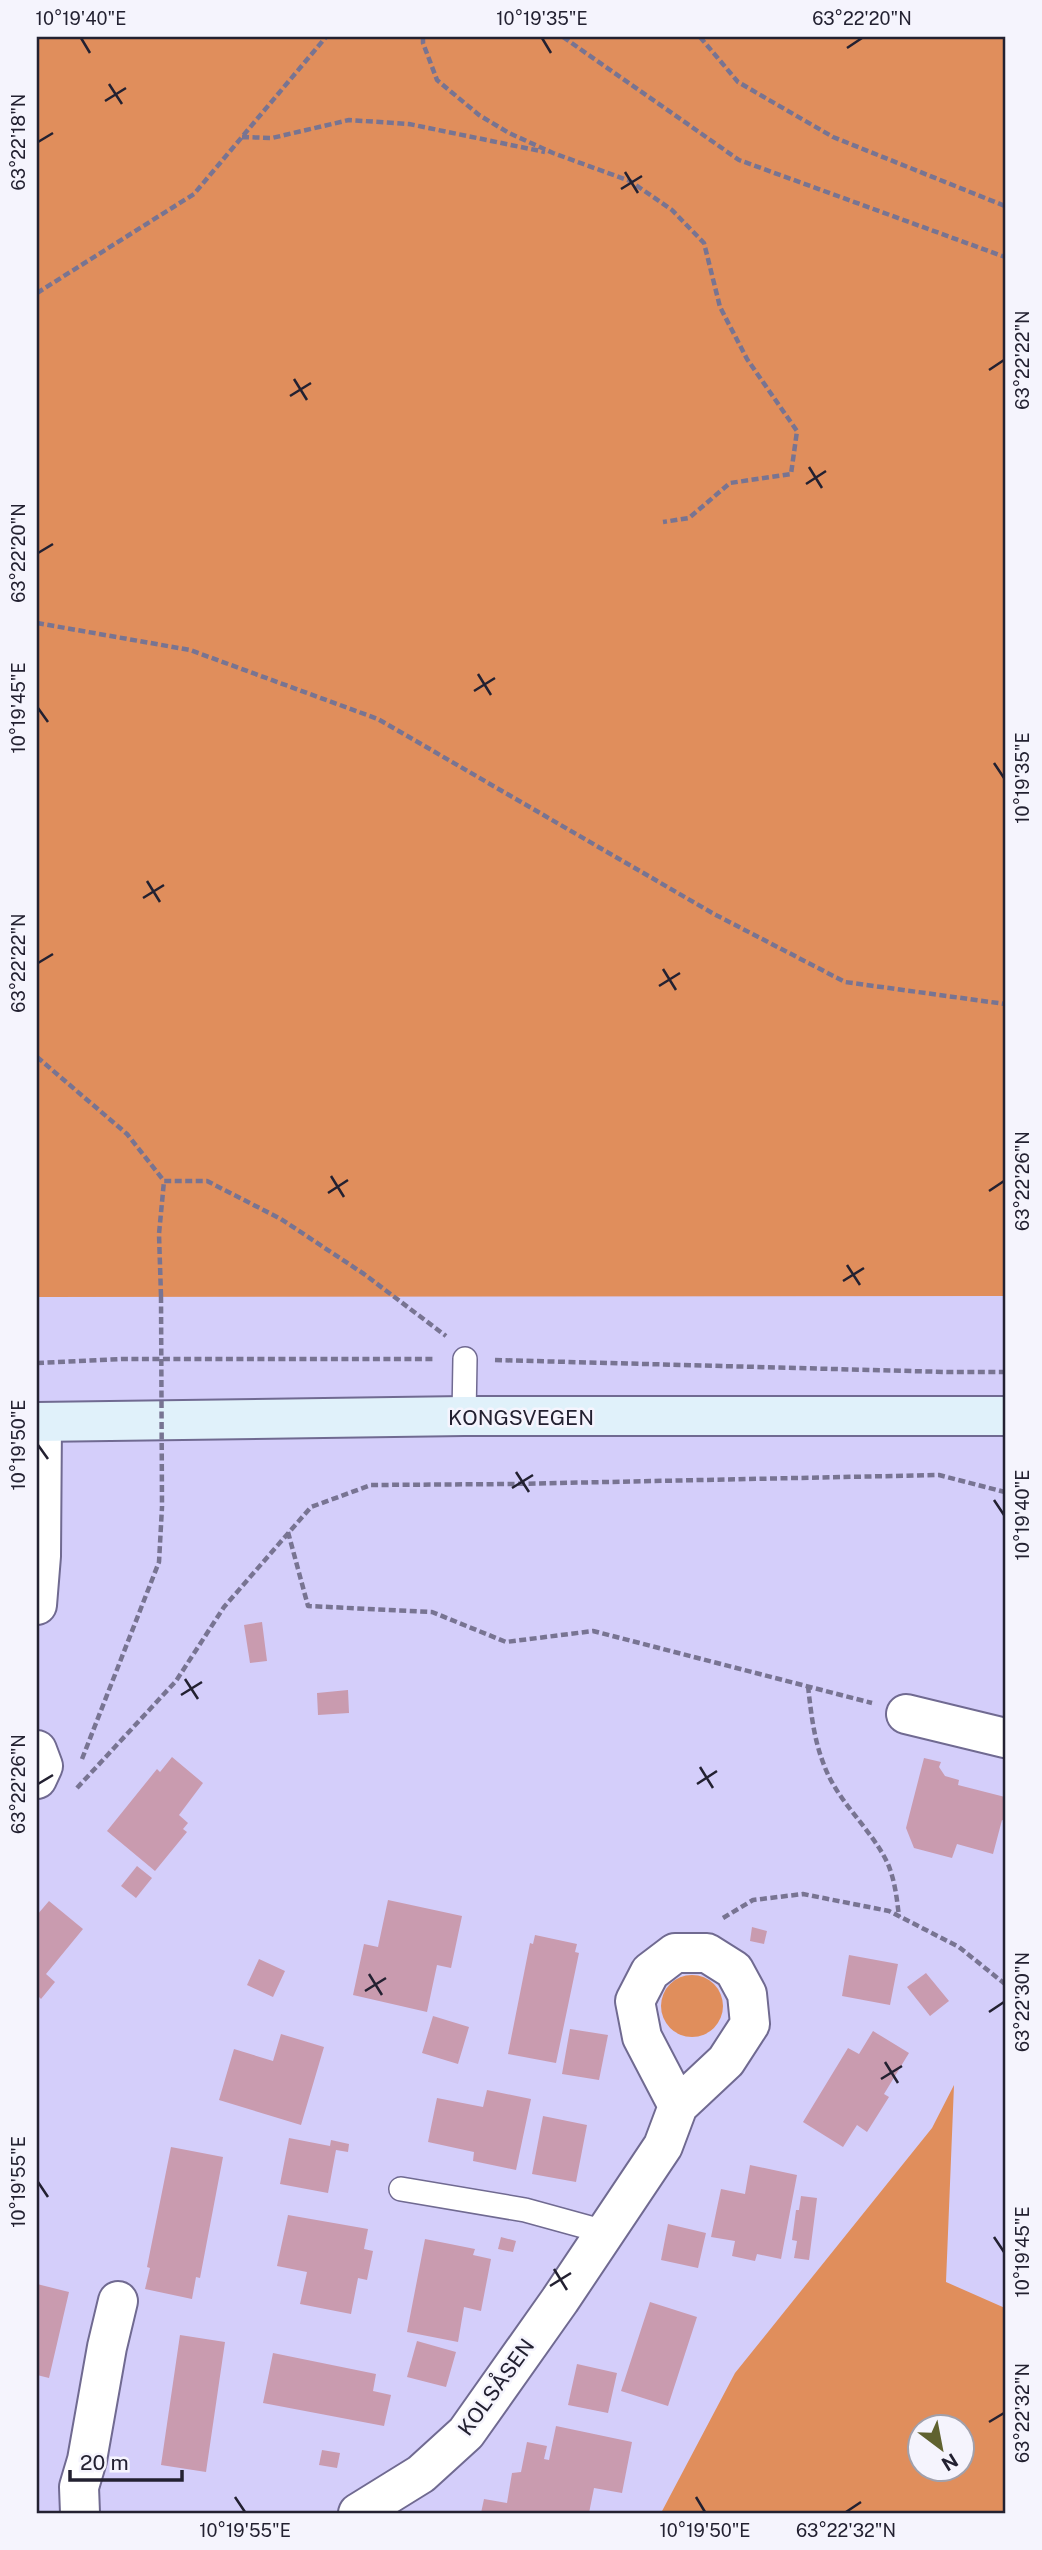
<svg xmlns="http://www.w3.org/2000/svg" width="1042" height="2550" font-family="'Public Sans',sans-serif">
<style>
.green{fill:#e08e5c;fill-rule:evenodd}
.building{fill:#c99baf}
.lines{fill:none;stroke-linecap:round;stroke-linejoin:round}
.service-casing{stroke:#706a91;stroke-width:26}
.minor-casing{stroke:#706a91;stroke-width:42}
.secondary-casing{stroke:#706a91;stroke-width:42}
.path{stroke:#787492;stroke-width:4.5;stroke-dasharray:7 3.5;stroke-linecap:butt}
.service{stroke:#fff;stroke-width:23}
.minor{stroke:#fff;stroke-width:38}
.secondary{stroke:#e0f1fa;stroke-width:38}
.path-bridge{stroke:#787492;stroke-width:4.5;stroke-dasharray:7 3.5;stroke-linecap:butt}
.ticks{fill:none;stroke:#232131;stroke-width:2.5}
.labels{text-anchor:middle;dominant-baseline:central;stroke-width:5;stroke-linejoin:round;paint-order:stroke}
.street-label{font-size:21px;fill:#232131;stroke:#f5f4fd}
.neatline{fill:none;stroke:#232131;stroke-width:2.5}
.ticks-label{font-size:18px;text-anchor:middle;fill:#232131}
</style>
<rect width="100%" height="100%" fill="#d4cefa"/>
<!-- green -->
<path class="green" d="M 37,37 L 1005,37 L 1005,1296 L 37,1297 Z
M661 2006a31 31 0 1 1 62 0a31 31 0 1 1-62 0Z
M 954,2085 L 946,2282 L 1005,2308 L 1005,2513 L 661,2513 L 735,2373 L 932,2128 ZM 920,2428 L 962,2428 L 962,2470 L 920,2470 Z"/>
<!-- building -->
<path class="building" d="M 262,1622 L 267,1661 L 250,1663 L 244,1625 Z
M 348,1690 L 349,1713 L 318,1715 L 317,1693 Z
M 172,1757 L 203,1783 L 179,1815 L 188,1823 L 183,1829 L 187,1832 L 155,1871 L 107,1831 L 157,1769 L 160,1772 Z
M 924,1758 L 941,1762 L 939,1767 L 945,1776 L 959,1780 L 958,1785 L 1005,1797 L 1005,1821 L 1002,1820 L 993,1854 L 957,1844 L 952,1858 L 914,1848 L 906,1828 Z
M 137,1866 L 152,1878 L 136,1898 L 121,1886 Z
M 388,1900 L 462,1916 L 451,1968 L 437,1965 L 427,2012 L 353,1995 L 364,1944 L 378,1947 Z
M 49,1901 L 83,1929 L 46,1974 L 55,1982 L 41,1999 L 37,1995 L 37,1915 Z
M 752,1927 L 767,1931 L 764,1944 L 750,1941 Z
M 535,1935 L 577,1944 L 575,1952 L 579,1953 L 556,2063 L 508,2054 L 530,1943 L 533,1944 Z
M 849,1955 L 898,1964 L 890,2005 L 842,1996 Z
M 259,1959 L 285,1971 L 273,1997 L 247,1985 Z
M 926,1973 L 949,2001 L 930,2016 L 907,1987 Z
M 433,2016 L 469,2027 L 458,2064 L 422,2053 Z
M 570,2029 L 608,2035 L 599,2080 L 562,2074 Z
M 873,2031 L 909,2053 L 884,2094 L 889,2097 L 867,2132 L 857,2125 L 843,2147 L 803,2122 L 848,2048 L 859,2054 Z
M 281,2034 L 324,2047 L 301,2125 L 219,2100 L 234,2049 L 273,2061 Z
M 487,2090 L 531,2099 L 516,2170 L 473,2161 L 474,2152 L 428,2142 L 437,2098 L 483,2107 Z
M 543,2116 L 587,2125 L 576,2182 L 532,2174 Z
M 289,2138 L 330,2146 L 331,2140 L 349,2144 L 348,2152 L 336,2150 L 328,2193 L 280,2184 Z
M 171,2147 L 223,2157 L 200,2278 L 196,2277 L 192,2299 L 145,2289 L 150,2268 L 147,2267 Z
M 750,2165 L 797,2175 L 781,2259 L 757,2254 L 755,2261 L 732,2256 L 735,2241 L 711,2237 L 721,2189 L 745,2194 Z
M 801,2196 L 817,2198 L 809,2260 L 794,2258 L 797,2241 L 792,2240 L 796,2210 L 799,2210 Z
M 288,2215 L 368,2229 L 364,2249 L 373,2251 L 367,2280 L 358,2278 L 351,2314 L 300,2304 L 307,2272 L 277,2266 Z
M 668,2224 L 706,2233 L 698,2268 L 661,2260 Z
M 501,2237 L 516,2241 L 513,2252 L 498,2249 Z
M 425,2239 L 475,2249 L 473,2255 L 491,2259 L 481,2311 L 464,2307 L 458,2342 L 407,2332 Z
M 37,2284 L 69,2292 L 49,2378 L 37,2375 Z
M 650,2302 L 697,2317 L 668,2406 L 621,2391 Z
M 180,2335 L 225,2342 L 206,2472 L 161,2465 Z
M 417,2341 L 456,2352 L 446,2387 L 407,2377 Z
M 273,2353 L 376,2374 L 373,2391 L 391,2395 L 384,2426 L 263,2403 Z
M 577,2364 L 617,2373 L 608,2413 L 568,2405 Z
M 556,2426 L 632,2442 L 622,2493 L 594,2488 L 589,2513 L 481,2513 L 484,2499 L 507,2503 L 512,2473 L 521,2472 L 527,2442 L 547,2446 L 544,2459 L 549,2460 Z
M 322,2450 L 340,2453 L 337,2468 L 319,2465 Z"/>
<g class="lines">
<!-- service casing -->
<g class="service-casing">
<path id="service" d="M 464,1416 L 465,1359
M 401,2189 L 525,2210 L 605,2232"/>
</g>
<!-- minor casing -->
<g class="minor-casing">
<path id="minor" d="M 37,1605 L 41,1556 L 42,1422
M 906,1714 L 1005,1738
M 37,1750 L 43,1766 L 37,1779
M 80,2513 L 79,2487 L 87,2460 L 107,2347 L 118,2301
M 358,2513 L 421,2474 L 466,2433 L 560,2300 L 663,2146 L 678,2106 L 726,2061 L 750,2024 L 747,1994 L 734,1970 L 707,1953 L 675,1953 L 650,1972 L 635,2001 L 642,2037 L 678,2106"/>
</g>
<!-- secondary casing -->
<g class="secondary-casing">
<path id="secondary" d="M 37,1422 L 464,1416 L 1005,1416"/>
</g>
<!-- path -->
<path class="path" d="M 423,37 L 423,43 L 437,80 L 479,115 L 509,133 L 553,153 L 630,181 L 672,210 L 704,243 L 720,307 L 747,359 L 797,431 L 791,474 L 730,483 L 689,518 L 663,522
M 563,37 L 739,160 L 1005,257
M 700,37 L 738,82 L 833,137 L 1005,206
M 242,137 L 272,138 L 349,120 L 409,124 L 545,152
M 37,293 L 194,194 L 326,37
M 37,623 L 190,650 L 378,719 L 714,914 L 845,982 L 1005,1004
M 37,1057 L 127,1134 L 164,1181
M 161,1296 L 159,1234 L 164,1181 L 207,1181 L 281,1219 L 364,1274 L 446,1336
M 495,1360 L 947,1372 L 1005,1372
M 37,1363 L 123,1359 L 434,1359
M 288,1532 L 308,1606 L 432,1612 L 506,1642 L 593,1631 L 872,1703
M 808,1686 C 811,1713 814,1740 824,1765 C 838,1803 871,1828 888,1864 C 895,1881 897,1899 899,1917
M 82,1759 L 159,1562 L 162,1507
M 77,1788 L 176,1681 L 224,1607 L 311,1507 L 371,1485 L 512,1484 L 939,1475 L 1005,1492
M 723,1918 L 753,1900 L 803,1894 L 889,1911 L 959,1947 L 1005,1984"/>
<!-- service -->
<use href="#service" class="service"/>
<!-- minor -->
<use href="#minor" class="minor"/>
<!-- secondary -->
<use href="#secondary" class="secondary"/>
<!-- path-bridge -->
<path class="path-bridge" d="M 161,1296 L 162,1507"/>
</g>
<!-- ticks -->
<path class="ticks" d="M 81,38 L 90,53M 542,38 L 551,53M 847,48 L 862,38M 109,84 L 122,104M 105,101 L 126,88M 38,142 L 53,133M 625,172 L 638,193M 621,189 L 642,176M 989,370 L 1004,360M 294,379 L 307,400M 290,396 L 311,383M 809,467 L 822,488M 806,484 L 826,471M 38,553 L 53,544M 478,674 L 491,695M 474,691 L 495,678M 38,708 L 48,722M 994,763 L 1004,778M 147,881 L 160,902M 143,898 L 164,885M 38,963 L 53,954M 663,969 L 676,990M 659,986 L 680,973M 331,1176 L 344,1197M 989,1191 L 1004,1181M 328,1193 L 348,1180M 847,1265 L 860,1285M 843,1281 L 864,1268M 38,1445 L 48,1459M 516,1472 L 529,1492M 512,1488 L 533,1475M 994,1500 L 1004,1515M 185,1679 L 198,1699M 181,1695 L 202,1682M 700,1767 L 713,1788M 38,1784 L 53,1775M 697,1784 L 717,1771M 369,1974 L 382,1995M 365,1991 L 386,1978M 989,2012 L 1004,2002M 885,2062 L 898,2083M 881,2079 L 902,2066M 38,2182 L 48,2197M 994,2237 L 1004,2252M 554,2269 L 567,2290M 550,2286 L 571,2273M 989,2422 L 1004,2413M 235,2497 L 245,2512M 696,2497 L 705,2512M 846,2512 L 861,2502"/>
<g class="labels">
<!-- street labels -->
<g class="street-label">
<text x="521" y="1417">KONGSVEGEN</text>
<text transform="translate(496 2387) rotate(-54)">KOLSÅSEN</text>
</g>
</g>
<!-- border -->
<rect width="1042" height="2550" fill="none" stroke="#f5f4fd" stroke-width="77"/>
<!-- north arrow -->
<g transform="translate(941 2448) rotate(148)"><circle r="33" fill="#f5f4fd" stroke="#a1a0ab" stroke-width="2"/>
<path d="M0-5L12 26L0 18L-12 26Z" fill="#606230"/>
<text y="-10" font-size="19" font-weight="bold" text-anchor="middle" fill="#232131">N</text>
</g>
<!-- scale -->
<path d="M70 2470v10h112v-10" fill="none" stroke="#232131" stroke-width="3.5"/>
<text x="80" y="2470" font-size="21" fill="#232131" stroke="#f5f4fd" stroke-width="5" paint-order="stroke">20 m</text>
<rect x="38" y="38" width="966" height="2474" class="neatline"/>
<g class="ticks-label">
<text x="81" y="25">10°19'40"E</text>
<text x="542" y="25">10°19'35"E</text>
<text x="862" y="25">63°22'20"N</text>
<text transform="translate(19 142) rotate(-90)" y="6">63°22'18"N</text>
<text transform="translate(1023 360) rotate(-90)" y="6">63°22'22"N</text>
<text transform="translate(19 553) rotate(-90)" y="6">63°22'20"N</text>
<text transform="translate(19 708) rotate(-90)" y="6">10°19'45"E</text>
<text transform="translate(1023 778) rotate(-90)" y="6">10°19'35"E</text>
<text transform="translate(19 963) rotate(-90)" y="6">63°22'22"N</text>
<text transform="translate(1023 1181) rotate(-90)" y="6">63°22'26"N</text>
<text transform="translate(19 1445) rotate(-90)" y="6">10°19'50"E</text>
<text transform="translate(1023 1515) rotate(-90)" y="6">10°19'40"E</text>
<text transform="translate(19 1784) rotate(-90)" y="6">63°22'26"N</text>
<text transform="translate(1023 2002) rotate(-90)" y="6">63°22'30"N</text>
<text transform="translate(19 2182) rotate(-90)" y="6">10°19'55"E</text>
<text transform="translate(1023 2252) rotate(-90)" y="6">10°19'45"E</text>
<text transform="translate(1023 2413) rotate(-90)" y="6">63°22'32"N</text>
<text x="245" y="2537">10°19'55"E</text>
<text x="705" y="2537">10°19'50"E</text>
<text x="846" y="2537">63°22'32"N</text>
</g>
</svg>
